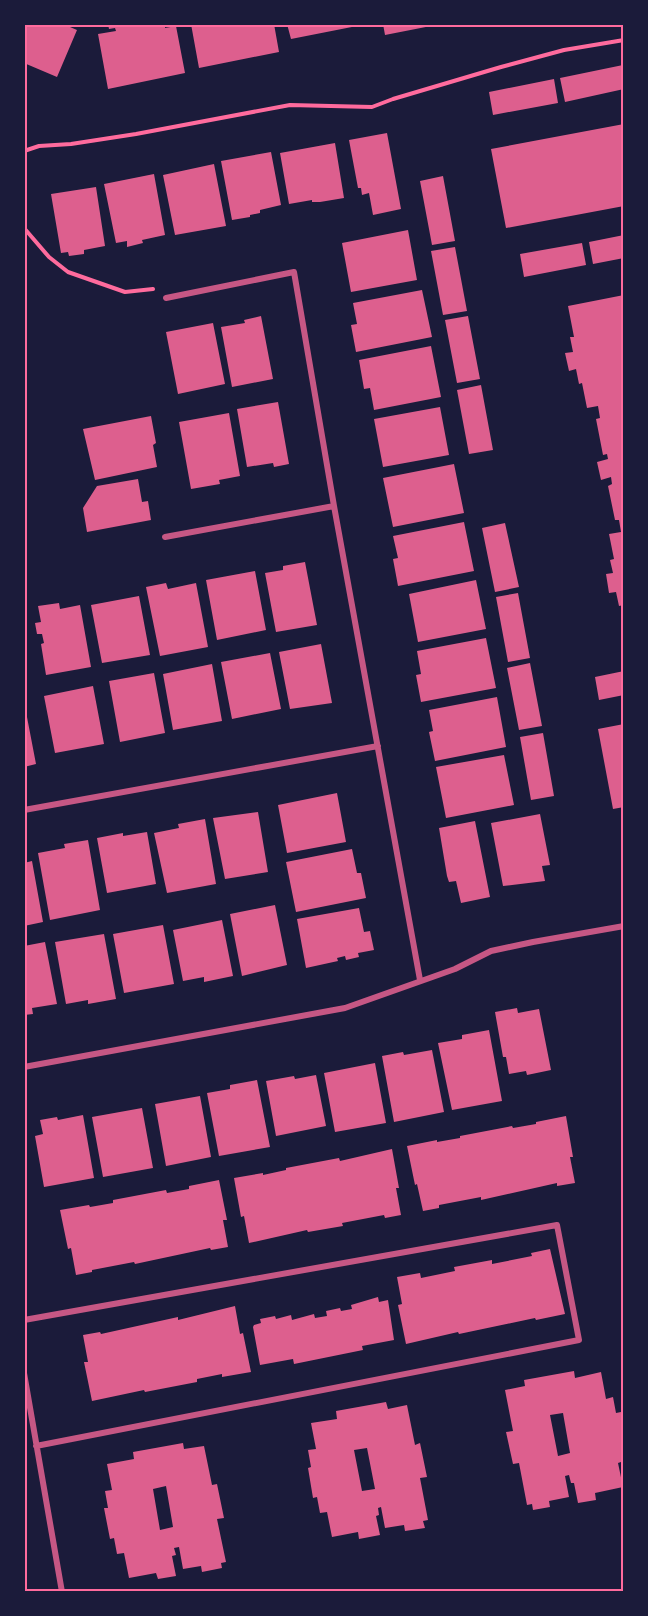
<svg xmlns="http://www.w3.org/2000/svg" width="648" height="1616" font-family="Montserrat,sans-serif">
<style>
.building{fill:#dd5f8e;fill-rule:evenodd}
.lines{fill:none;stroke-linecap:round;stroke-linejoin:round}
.path{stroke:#ff6b9d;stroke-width:4}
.minor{stroke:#c65784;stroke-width:6}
.neatline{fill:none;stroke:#ff6b9d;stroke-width:2}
</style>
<rect width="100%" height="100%" fill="#1b1b3a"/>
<!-- building -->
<path class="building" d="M 24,24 L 63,24 L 77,30 L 57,77 L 24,63 Z
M 108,24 L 165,24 L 165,28 L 176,26 L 185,73 L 108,89 L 98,34 L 116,31 L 115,28 L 109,29 Z
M 191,24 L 274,24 L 279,52 L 199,68 Z
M 287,24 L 362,24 L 362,25 L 291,39 Z
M 383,24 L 436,24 L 436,25 L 385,35 Z
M 623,65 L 624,89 L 565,102 L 560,78 Z
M 554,79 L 558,103 L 493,115 L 489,92 Z
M 624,124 L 624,206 L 506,228 L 491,149 Z
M 387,133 L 401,209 L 373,215 L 369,193 L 362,195 L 361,188 L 358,188 L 349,140 Z
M 335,143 L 344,198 L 320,202 L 312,202 L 312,200 L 289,204 L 280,153 Z
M 271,152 L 281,205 L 260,210 L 260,213 L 250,215 L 250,217 L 232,220 L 221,161 Z
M 214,164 L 226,226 L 175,235 L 163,175 Z
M 154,174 L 165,235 L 142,240 L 143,243 L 127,247 L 127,241 L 116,243 L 104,184 Z
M 443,176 L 455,241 L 432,245 L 420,181 Z
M 96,187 L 105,246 L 84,250 L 84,254 L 69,256 L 68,252 L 61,253 L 51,194 Z
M 408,230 L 417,280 L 351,292 L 342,243 Z
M 624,235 L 624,258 L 593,264 L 589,242 Z
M 582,243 L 586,265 L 524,277 L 520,254 Z
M 455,247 L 467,311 L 443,315 L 431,251 Z
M 422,290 L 432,337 L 356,352 L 351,325 L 357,324 L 353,303 Z
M 624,295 L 624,605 L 619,606 L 616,592 L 609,593 L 606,574 L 613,573 L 610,560 L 614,559 L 609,534 L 621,532 L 619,520 L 615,520 L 608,486 L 612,484 L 611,477 L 601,480 L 597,462 L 608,459 L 607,454 L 603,455 L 596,419 L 600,418 L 598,406 L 587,408 L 582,383 L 579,384 L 576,369 L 569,371 L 565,353 L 573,352 L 570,337 L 574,337 L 568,306 Z
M 261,316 L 273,379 L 232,387 L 221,327 L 245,323 L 244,320 Z
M 468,316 L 480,379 L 457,383 L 445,320 Z
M 213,323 L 225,384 L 178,394 L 166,332 Z
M 431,346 L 441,397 L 374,410 L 370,388 L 364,389 L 359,360 Z
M 481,385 L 493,450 L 469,454 L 457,390 Z
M 278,402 L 289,464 L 274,467 L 273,463 L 247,467 L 237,409 Z
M 440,407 L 449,455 L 383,467 L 374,419 Z
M 229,413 L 240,476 L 219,480 L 220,484 L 191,489 L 179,422 Z
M 151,416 L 156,443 L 153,445 L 157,467 L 95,480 L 83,429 Z
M 454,464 L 464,513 L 393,527 L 383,478 Z
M 138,479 L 142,502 L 148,501 L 151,520 L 87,532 L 83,508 L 97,486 Z
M 464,522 L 474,571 L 398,586 L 393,559 L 398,558 L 393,536 Z
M 505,523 L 519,587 L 495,592 L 482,528 Z
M 305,562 L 317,625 L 276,632 L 265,573 L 283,570 L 283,566 Z
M 255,571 L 266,630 L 217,640 L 206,580 Z
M 476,580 L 486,629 L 418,642 L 409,594 Z
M 166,583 L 168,589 L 196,583 L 208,647 L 160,656 L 146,587 Z
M 518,593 L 530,658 L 508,662 L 496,597 Z
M 139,596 L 150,655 L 102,663 L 91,605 Z
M 59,603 L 60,609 L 80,605 L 91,667 L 46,675 L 41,644 L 44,643 L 42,634 L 37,634 L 35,623 L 41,622 L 38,606 Z
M 486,638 L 496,688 L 421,702 L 416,675 L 421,674 L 417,651 Z
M 321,644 L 332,703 L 290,709 L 279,652 Z
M 270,653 L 281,709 L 232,719 L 221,662 Z
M 530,663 L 542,726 L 519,730 L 507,668 Z
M 212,664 L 222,721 L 173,730 L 163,674 Z
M 624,671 L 624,695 L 599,700 L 595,677 Z
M 154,673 L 165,733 L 120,742 L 109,681 Z
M 93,686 L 104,744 L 55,753 L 44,696 Z
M 497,697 L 506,747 L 435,761 L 429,732 L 433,731 L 429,710 Z
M 27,717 L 36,764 L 24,767 L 24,718 Z
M 624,724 L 624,807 L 613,809 L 598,729 Z
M 543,733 L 554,796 L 531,800 L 520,737 Z
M 504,755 L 514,805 L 446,818 L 436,767 Z
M 337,793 L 346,842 L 287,853 L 278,805 Z
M 258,812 L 268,872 L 225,879 L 213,818 Z
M 540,814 L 550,865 L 542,866 L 545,881 L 503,886 L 491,823 Z
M 205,819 L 216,884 L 167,893 L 154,833 L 179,828 L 178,824 Z
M 475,821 L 490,897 L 461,903 L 456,881 L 449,882 L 447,876 L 439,828 Z
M 147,832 L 156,884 L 107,893 L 97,838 L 123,833 L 123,836 Z
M 88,840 L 100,910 L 50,920 L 38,853 L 65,848 L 64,844 Z
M 352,849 L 357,873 L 361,873 L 366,898 L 296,912 L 286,862 Z
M 32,861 L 43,922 L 24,926 L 24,863 Z
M 275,905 L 287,965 L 242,976 L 230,914 Z
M 359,908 L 364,932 L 370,931 L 374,950 L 358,953 L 359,957 L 346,960 L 345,956 L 337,958 L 338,961 L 306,968 L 297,919 Z
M 222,920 L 233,976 L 204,982 L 204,977 L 183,981 L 173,930 Z
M 163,925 L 174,984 L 124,993 L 113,934 Z
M 104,934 L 116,999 L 88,1004 L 88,1000 L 66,1004 L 55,942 Z
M 45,942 L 57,1004 L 32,1008 L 33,1014 L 24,1015 L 24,946 Z
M 517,1008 L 518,1013 L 539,1009 L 551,1070 L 527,1075 L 526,1071 L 509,1074 L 506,1057 L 503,1057 L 495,1012 Z
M 489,1030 L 502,1101 L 452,1110 L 438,1043 L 462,1039 L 462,1035 Z
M 432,1050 L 444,1112 L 394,1122 L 382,1056 L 403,1052 L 404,1055 Z
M 375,1063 L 386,1123 L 335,1132 L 324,1073 Z
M 316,1075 L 326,1126 L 276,1136 L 266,1081 L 294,1076 L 295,1079 Z
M 257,1080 L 270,1147 L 219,1156 L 207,1093 L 230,1089 L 230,1085 Z
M 200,1096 L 211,1157 L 166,1166 L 155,1104 Z
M 142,1108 L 153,1168 L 103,1177 L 92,1117 Z
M 83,1115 L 94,1178 L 44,1187 L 35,1136 L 43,1134 L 40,1120 L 57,1117 L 58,1120 Z
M 566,1116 L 573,1157 L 570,1157 L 575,1183 L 557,1186 L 557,1183 L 481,1200 L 481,1197 L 439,1205 L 439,1208 L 423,1211 L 417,1184 L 415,1185 L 407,1146 L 437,1140 L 437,1142 L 460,1138 L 460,1136 L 512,1126 L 513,1128 L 536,1124 L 536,1122 Z
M 392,1149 L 399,1188 L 396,1188 L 401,1215 L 385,1218 L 384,1215 L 342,1223 L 343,1226 L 308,1232 L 307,1230 L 249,1243 L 244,1216 L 241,1217 L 234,1178 L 263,1173 L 263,1175 L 286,1170 L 286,1168 L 339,1158 L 340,1161 Z
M 219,1180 L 227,1220 L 223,1220 L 228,1247 L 211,1250 L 210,1248 L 135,1264 L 134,1262 L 92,1270 L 92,1272 L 76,1275 L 71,1248 L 68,1249 L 60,1210 L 89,1205 L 90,1207 L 113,1203 L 113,1200 L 166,1190 L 167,1193 L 189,1189 L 189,1186 Z
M 550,1249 L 565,1314 L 536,1320 L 535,1318 L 459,1334 L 458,1332 L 406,1344 L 398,1305 L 402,1304 L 397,1277 L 420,1273 L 421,1278 L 455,1271 L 454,1267 L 492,1260 L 492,1264 L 532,1256 L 531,1253 Z
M 378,1297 L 379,1302 L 388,1300 L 394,1340 L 362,1346 L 363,1350 L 294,1364 L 293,1359 L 260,1365 L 253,1327 L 254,1325 L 261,1323 L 260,1319 L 275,1316 L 276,1319 L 291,1315 L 292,1320 L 314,1314 L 315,1318 L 327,1316 L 326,1311 L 340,1308 L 341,1311 L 352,1309 L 351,1305 Z
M 235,1306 L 240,1334 L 243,1333 L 251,1372 L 222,1377 L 222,1374 L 197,1379 L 197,1382 L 145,1392 L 144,1390 L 92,1401 L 84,1362 L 88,1362 L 83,1335 L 100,1332 L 101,1334 L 178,1317 L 178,1320 Z
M 574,1371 L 575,1378 L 601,1372 L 606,1399 L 613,1397 L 616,1413 L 621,1412 L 624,1430 L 622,1446 L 624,1461 L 618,1463 L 623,1487 L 595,1493 L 596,1500 L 578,1503 L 574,1483 L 571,1483 L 569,1475 L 565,1476 L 569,1497 L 549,1501 L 550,1507 L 533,1510 L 532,1504 L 527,1505 L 519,1463 L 513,1464 L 506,1432 L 513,1431 L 505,1390 L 525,1386 L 524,1380 ZM 563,1413 L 570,1453 L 558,1456 L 550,1415 Z
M 386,1402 L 388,1409 L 407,1405 L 415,1445 L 420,1443 L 427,1477 L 420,1478 L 428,1520 L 423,1521 L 425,1528 L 405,1531 L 404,1525 L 385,1528 L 381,1507 L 378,1508 L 379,1515 L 376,1516 L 380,1535 L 359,1539 L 358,1532 L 332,1537 L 327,1512 L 320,1513 L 317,1497 L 313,1498 L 308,1468 L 311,1467 L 308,1450 L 316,1449 L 311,1423 L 337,1419 L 336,1411 ZM 367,1448 L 375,1489 L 362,1491 L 354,1450 Z
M 183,1443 L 184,1449 L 204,1446 L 212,1485 L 217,1484 L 224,1518 L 217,1519 L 226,1562 L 221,1563 L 222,1568 L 202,1572 L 201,1566 L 183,1569 L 179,1547 L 174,1548 L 176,1555 L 172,1556 L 176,1576 L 158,1579 L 156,1573 L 129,1578 L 124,1553 L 117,1554 L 114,1538 L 110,1539 L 104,1508 L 108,1508 L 105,1491 L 112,1490 L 107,1464 L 134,1459 L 133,1452 ZM 166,1486 L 173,1527 L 160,1530 L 153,1489 Z"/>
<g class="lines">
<!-- path -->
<path class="path" d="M 24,151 L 39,146 L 71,144 L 136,134 L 290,105 L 372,107 L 393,99 L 501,67 L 564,50 L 624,40
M 24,228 L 49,257 L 68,272 L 125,292 L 153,289"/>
<!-- minor -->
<path class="minor" d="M 166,298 L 294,272 L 334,506 L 420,980
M 165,537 L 334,506
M 24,810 L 378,746
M 24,1067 L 345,1008 L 455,969 L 491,951 L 533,942 L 624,926
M 24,1320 L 557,1225 L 579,1340 L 36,1446
M 24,1373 L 62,1592"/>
</g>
<!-- border -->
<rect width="648" height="1616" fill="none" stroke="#1b1b3a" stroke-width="51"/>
<rect x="26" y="26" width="596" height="1564" class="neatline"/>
</svg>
